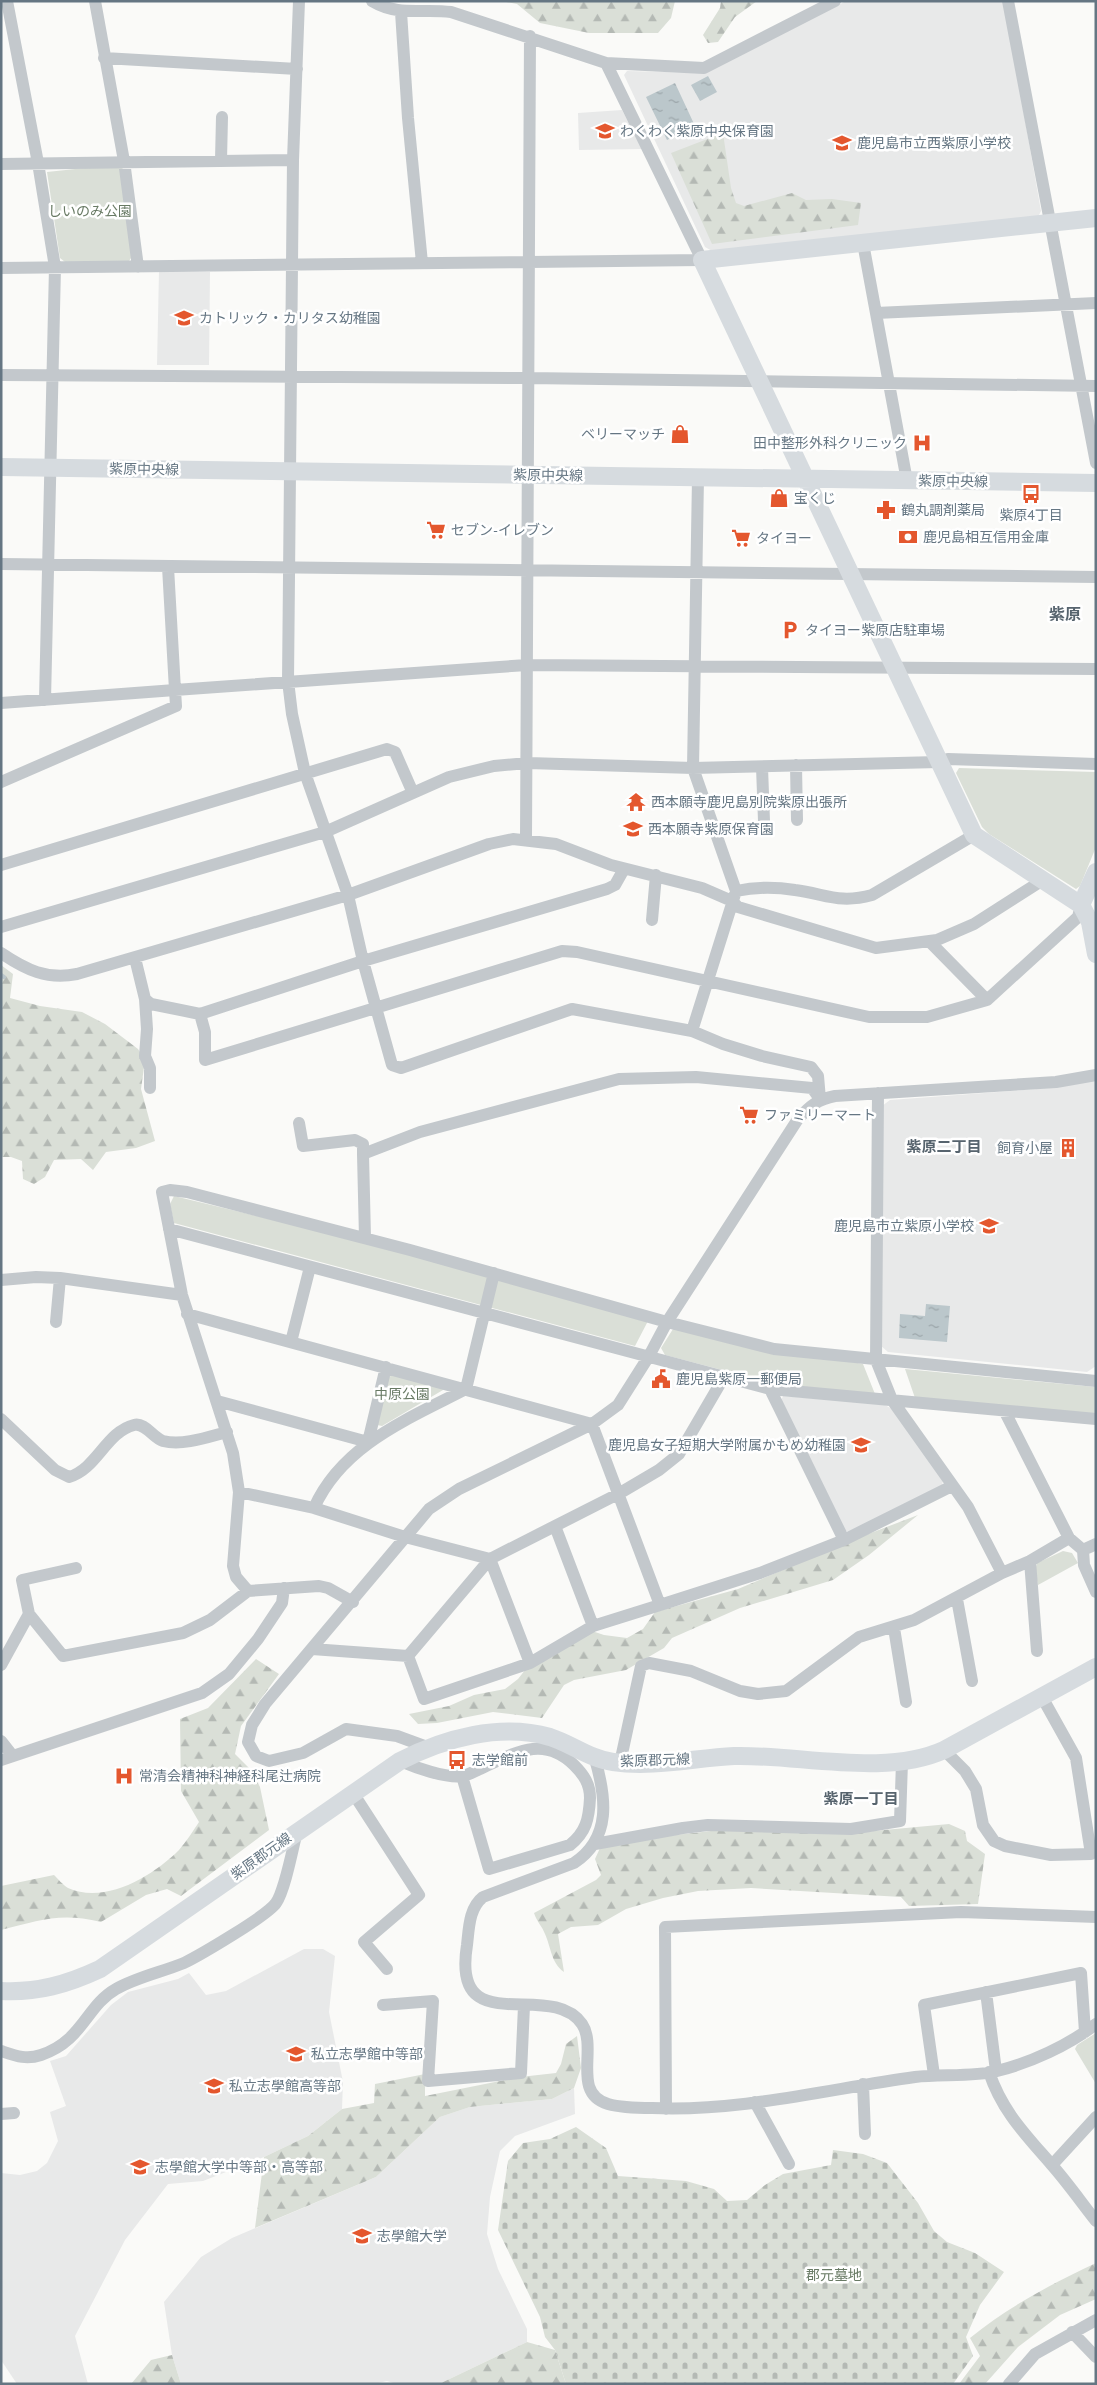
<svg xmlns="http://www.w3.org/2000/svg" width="1097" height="2385" font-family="'PT Sans','Noto Sans JP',sans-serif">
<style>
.built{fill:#e8e9e9}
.forest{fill:url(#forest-firs)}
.cemetery{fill:url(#cemetery-stones)}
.park{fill:#dadfd7}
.water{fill:url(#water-ripples)}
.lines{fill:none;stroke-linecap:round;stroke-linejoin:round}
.stream{stroke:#bbc7cb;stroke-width:4}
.street{stroke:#c3c8cc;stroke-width:12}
.secondary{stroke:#d6dbdf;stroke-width:18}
.labels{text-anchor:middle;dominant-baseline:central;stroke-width:5;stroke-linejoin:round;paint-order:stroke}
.poi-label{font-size:14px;fill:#657683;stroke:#fff;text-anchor:start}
.park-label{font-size:14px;fill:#687a64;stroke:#fff}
.street-label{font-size:14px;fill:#657683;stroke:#fff}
.neighbourhood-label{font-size:15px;font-weight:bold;fill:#57646e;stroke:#fff}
.quarter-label{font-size:16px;font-weight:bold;fill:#57646e;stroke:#fff}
</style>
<defs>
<pattern id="forest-firs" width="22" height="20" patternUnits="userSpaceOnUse" patternTransform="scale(1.25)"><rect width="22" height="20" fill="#dadfd7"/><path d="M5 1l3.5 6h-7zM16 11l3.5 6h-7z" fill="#b4b9b4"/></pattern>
<pattern id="cemetery-stones" width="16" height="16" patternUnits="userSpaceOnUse" patternTransform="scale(1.25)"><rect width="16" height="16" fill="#dadfd7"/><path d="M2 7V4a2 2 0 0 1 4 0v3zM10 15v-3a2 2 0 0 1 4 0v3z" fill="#b4b9b4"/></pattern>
<pattern id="water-ripples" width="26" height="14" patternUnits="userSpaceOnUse" patternTransform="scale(1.25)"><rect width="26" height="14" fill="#bbc7cb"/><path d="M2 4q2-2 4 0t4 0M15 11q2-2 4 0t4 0" fill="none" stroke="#9ca6aa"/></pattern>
</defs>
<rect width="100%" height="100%" fill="#fafaf8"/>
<!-- built -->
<path class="built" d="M 846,1 L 1004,1 L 1041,211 L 1038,217 L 712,251 L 705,247 L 624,75 L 627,71 L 704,73 Z
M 622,110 L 642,149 L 579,150 L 578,113 Z
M 159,271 L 210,272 L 209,365 L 157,365 Z
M 1096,1080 L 1096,1366 L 1087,1372 L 888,1352 L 880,1345 L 882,1106 L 890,1100 L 1037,1089 Z
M 783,1396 L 883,1404 L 894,1410 L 943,1481 L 942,1486 L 850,1533 L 844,1530 L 781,1401 Z
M 304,1949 L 323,1949 L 335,1956 L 329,2012 L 343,2082 L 342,2109 L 308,2136 L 264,2157 L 203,2181 L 168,2184 L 125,2240 L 75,2336 L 88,2384 L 17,2384 L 1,2360 L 1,2173 L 20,2175 L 37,2171 L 47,2163 L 58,2141 L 50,2112 L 66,2106 L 50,2061 L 66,2056 L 111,2005 L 128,1992 L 178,1979 L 189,1973 L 206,1995 L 226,1991 Z
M 574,2088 L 575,2114 L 515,2136 L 500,2151 L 490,2197 L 487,2234 L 498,2269 L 527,2329 L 527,2342 L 439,2384 L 397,2384 L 387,2381 L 374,2384 L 181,2384 L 172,2355 L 164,2302 L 201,2257 L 232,2238 L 376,2177 L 440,2117 L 470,2107 L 552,2099 Z"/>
<!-- forest -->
<path class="forest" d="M 501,1 L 675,1 L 671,18 L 658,33 L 589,33 L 540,23 L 517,4 Z
M 721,1 L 757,1 L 735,17 L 718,42 L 708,43 L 703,35 L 720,8 Z
M 723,133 L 731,188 L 736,203 L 744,206 L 792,193 L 806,200 L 832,199 L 861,203 L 858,225 L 712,244 L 671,153 Z
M 1,965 L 13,974 L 10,998 L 40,1006 L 82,1012 L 105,1024 L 138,1049 L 145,1060 L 141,1089 L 155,1141 L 136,1148 L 106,1152 L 93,1170 L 81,1159 L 54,1160 L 45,1177 L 34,1184 L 23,1179 L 22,1161 L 11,1157 L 1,1157 Z
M 918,1515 L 869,1555 L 833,1580 L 740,1608 L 672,1638 L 664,1648 L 626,1670 L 574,1680 L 564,1685 L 542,1718 L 493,1712 L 437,1723 L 418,1724 L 409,1714 L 449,1706 L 474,1695 L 505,1689 L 518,1679 L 529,1665 L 589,1630 L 604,1635 L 627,1638 L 643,1629 L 655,1612 L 738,1589 L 863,1536 Z
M 256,1659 L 279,1674 L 241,1726 L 235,1754 L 252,1771 L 260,1787 L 269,1830 L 181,1896 L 167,1889 L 146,1895 L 101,1922 C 61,1912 40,1920 1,1930 L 1,1886 L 54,1875 C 58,1879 63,1885 68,1888 C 105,1905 153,1876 179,1850 C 186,1842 193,1831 199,1822 L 181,1791 L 180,1719 L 208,1708 Z
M 949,1824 L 965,1831 L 967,1841 L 985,1854 L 978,1904 L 909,1906 L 901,1897 L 751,1888 L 698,1891 L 663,1898 L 626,1909 L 598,1925 L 571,1927 L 558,1934 L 564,1972 C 551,1963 551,1947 545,1934 C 542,1926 537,1922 534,1913 L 596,1880 L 601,1875 L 595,1859 L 600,1848 L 658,1837 L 720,1830 L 841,1834 Z
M 577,2036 L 581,2068 L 574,2088 L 552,2099 L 470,2107 L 440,2117 L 376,2177 L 255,2228 L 264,2157 L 308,2136 L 342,2109 L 374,2103 L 375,2084 L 425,2074 L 425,2096 L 520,2077 L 556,2073 L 561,2064 L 566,2044 Z
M 1096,2263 L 1096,2299 L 1060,2315 L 1018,2347 L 985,2384 L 959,2384 L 980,2356 L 970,2338 C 1008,2307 1051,2284 1096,2263 Z
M 527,2342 L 555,2350 L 566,2384 L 439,2384 Z
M 172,2355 L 181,2384 L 131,2384 L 151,2360 Z"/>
<!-- cemetery -->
<path class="cemetery" d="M 576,2127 L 606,2148 L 618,2176 L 686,2181 L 714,2189 L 727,2201 L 747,2200 L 765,2185 L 783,2174 L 831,2165 L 833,2150 L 863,2154 L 887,2163 L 918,2203 L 934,2231 L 947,2242 L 975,2253 L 1004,2272 L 980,2305 L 966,2337 L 973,2356 L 953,2384 L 566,2384 L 555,2350 L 545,2337 L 540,2317 L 498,2230 L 508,2161 L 523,2143 L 550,2139 Z"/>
<!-- park -->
<path class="park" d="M 122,164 L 133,255 L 129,261 L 65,262 L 60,258 L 47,172 Z
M 959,768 L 1096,772 L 1096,847 L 1080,886 L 1076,889 L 989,834 L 982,827 L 956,773 Z
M 174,1196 L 352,1239 L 648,1321 L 635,1346 L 174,1223 L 170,1204 Z
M 673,1329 L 863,1364 L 875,1394 L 779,1385 L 665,1355 L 661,1348 Z
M 905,1369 L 1096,1387 L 1096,1414 L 915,1398 Z
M 393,1374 L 445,1387 L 443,1390 L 382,1426 L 377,1425 L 387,1379 Z
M 1063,1551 L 1072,1553 L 1078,1563 L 1038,1585 L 1035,1570 L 1037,1563 Z
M 1096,2033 L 1096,2084 L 1075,2049 L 1077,2045 Z"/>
<!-- water -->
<path class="water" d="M 708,76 L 717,92 L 700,101 L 691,85 Z
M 675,83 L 695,126 L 667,140 L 646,97 Z
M 926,1304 L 950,1306 L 947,1342 L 899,1338 L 900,1314 L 925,1316 Z"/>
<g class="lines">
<!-- stream -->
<path class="stream" d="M 1,975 L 4,977"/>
<!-- street -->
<path class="street" d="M 7,1 L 38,163 L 55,267 L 45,700
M 95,1 L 124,161 L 138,267
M 299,1 L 293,160 L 288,681 L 292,714 L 305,773 L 348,895 L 363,961 L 392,1065 L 401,1068 L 572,1009 L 692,1031
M 372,1 C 399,17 422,8 451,12 L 606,63 L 704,68 L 835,1
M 1008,1 L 1096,463
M 401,12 L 408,118 L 422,263
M 104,58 L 297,69
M 221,160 L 222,117
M 1,164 L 293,160
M 863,243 L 907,481
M 1,268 L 702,260 L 606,63
M 876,313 L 1096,303
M 1,375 L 528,378 L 1096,386
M 698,478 L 693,768 L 736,891
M 1,564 L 1096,577
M 1,703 L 175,690 L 168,567
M 796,765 L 797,820
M 762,767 L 764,821
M 1,782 L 176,706 L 175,690 L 527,665 L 1096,669
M 526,839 L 530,36
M 1,865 L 387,749 L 395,752 L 413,793
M 652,920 L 656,875
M 1,927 L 325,832 L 449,777 L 494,766 L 528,763 L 693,768 L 939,762 L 948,759 L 1096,764
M 929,941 L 987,1000
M 1,953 C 26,970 47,980 77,974 L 348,895 L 489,844 L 513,839 L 556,844 L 611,865 L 702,888 L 732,901 L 738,907 L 876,948 L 937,940 L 974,924 L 1043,880
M 135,958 L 145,999 L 151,1004 L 200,1014 L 205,1032 L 205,1060 L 562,951 L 577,952 L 869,1017 L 927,1017 L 987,1000 L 1078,917 L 1081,905
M 145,999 L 147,1029 L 145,1056 L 150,1068 L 150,1088
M 200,1014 L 363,961 L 607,889 L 615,885 L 624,869
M 878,1093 L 876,1360 L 892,1400 L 968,1507 L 1002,1573
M 820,1099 L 818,1076 L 811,1067 L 762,1056 L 723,1044 L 692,1031 L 736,891 C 755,887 776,887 795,890 C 826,894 839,904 872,895 L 974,835
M 299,1123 L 303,1146 L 355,1140 L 363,1144 L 363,1154
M 169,1229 L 770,1389 L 1096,1419
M 365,1238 L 363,1154 L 420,1132 L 619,1079 L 696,1077 L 812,1088 L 820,1099
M 1,1280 L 36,1277 L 60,1278 L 182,1295
M 187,1314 L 592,1424 L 660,1605 L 760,1573 L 844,1540 L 952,1486
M 56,1322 L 60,1278
M 291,1342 L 310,1267
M 770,1389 L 844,1540
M 217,1401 L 368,1442
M 1005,1412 L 1069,1538 L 1083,1550 L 1084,1565 L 1096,1592
M 1,1419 L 55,1470 L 69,1477 C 97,1469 106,1432 134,1425 C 145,1422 153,1438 163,1441 C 183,1446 208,1437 227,1432
M 368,1442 L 386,1367
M 239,1492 L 314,1508 C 342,1445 408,1419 466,1389 L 494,1273
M 314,1508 L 405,1537 L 490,1559 L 530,1663
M 555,1526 L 593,1626
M 1083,1550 L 1096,1544
M 1030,1561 L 1037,1651
M 957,1599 L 972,1681
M 353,1602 L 328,1588 L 319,1586 L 248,1591 L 236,1577 L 233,1566 L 239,1492 L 233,1453 L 182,1295 L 162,1192 L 170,1190 L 187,1192 L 410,1250 L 667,1322 L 774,1349 L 1096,1381
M 29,1614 L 22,1580 L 76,1568
M 894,1628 L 906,1702
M 312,1649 L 408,1656 L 490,1559 L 620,1493 L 659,1470 L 679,1454 L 724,1377
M 408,1656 L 424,1699 L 530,1663 L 593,1626 L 660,1605
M 1,1665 L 29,1614 L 63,1656 L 183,1633 L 210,1620 L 248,1591
M 1,1741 L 12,1755
M 427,1747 L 397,1736 L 346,1729 L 303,1753 L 269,1761 L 256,1756 L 248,1742 L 252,1725 L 265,1704 L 429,1509 L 459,1489 L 592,1424 L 618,1405 L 649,1356 L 667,1322 L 798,1119 C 810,1106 818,1099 835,1096 L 1056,1082 L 1096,1075
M 944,1750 L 965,1771 L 976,1789 L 983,1825 L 994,1841 L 1005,1846 L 1051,1855 L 1091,1854 L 1076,1758 L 1042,1697
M 595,1759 C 606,1797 612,1838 574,1863 L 483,1897 C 469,1908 469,1928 467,1945 C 451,2043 550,1978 582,2024 C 598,2048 571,2093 608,2104 C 622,2108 638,2108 652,2108 C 740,2112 828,2089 915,2077 C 940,2074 974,2077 997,2071 C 1030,2063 1069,2045 1096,2024
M 1,1760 L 202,1693 L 229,1674 L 258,1639 L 282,1603 L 284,1588
M 400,1761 C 414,1767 447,1779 463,1776 C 468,1775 475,1771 480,1769 C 513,1754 543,1734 574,1765 C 584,1775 590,1784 590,1798 C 589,1819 586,1832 570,1845 L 489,1869 L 462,1776
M 620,1763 L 641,1666 L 649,1663 L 691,1671 L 740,1691 L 758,1694 L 786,1691 L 859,1637 L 914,1620 L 1002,1573 L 1030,1561 L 1069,1538
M 353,1793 L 419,1895 L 364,1942 L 387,1969
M 595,1844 L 683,1828 L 708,1825 L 851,1829 L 900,1821 L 902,1762
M 986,1992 L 996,2071
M 383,2005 L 433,2001 L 428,2081 L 521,2073 L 524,2006
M 1,2051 C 16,2056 26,2060 41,2055 C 83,2041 86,2006 116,1989 C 137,1977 162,1972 184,1963 C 200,1955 267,1916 276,1903 C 285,1890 293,1847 297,1831
M 989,2072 C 1002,2111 1025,2134 1051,2164 C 1067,2182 1081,2202 1096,2221
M 934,2075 L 924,2005 L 1081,1973 L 1085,2032
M 863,2084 L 865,2134
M 755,2102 L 789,2164
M 666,2109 L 665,1927 L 961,1912 L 1096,1917
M 1,2114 L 14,2113
M 1052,2165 L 1096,2117
M 1072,2332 L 1096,2357
M 1009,2384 L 1035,2354 L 1096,2320"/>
<!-- secondary -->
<path class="secondary" d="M 1096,218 L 702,260 L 974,835 L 1081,905 L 1090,922 L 1096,954
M 1,467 L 1096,483
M 1081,905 L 1096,872
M 1,1991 C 37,1993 68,1984 100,1969 L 400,1761 C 445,1738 500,1723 550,1737 C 572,1744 590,1759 613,1762 C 652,1768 694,1758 734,1756 C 797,1754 885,1777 944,1750 L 1096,1667"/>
</g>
<!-- icons -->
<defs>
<g id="school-bare" transform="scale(1.5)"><path d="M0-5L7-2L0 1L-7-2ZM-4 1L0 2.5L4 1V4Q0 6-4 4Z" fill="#e4572e" stroke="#fff" stroke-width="2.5" paint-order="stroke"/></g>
<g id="shop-bare" transform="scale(1.5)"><path d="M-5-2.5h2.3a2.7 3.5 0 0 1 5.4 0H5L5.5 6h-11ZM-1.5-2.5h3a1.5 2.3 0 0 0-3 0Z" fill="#e4572e" stroke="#fff" stroke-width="2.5" paint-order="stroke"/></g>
<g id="hospital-bare" transform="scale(1.5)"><path d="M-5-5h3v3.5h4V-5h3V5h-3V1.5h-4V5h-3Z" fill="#e4572e" stroke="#fff" stroke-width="2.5" paint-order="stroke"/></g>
<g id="bus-bare" transform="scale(1.5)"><path d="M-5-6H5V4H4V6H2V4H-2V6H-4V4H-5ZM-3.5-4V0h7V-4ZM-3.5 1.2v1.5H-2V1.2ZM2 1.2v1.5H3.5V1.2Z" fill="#e4572e" stroke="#fff" stroke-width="2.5" paint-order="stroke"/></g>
<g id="pharmacy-bare" transform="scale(1.5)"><path d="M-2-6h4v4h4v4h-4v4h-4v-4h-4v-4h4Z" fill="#e4572e" stroke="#fff" stroke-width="2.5" paint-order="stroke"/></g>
<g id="supermarket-bare" transform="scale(1.5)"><path d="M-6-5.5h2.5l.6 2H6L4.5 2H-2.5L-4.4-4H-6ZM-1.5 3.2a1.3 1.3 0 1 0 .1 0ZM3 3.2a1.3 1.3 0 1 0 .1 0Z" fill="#e4572e" stroke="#fff" stroke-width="2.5" paint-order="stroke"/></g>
<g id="bank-bare" transform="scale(1.5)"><path d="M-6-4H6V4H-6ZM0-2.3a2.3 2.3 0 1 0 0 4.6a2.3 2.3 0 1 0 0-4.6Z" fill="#e4572e" stroke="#fff" stroke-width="2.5" paint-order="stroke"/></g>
<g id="parking-bare" transform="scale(1.5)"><path d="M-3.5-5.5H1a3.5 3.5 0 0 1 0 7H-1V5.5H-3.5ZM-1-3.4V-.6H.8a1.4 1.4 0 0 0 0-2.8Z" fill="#e4572e" stroke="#fff" stroke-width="2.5" paint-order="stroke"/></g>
<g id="temple-bare" transform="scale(1.5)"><path d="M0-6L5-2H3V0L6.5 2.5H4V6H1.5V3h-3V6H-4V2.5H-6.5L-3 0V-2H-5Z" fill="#e4572e" stroke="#fff" stroke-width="2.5" paint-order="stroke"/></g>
<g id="building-bare" transform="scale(1.5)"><path d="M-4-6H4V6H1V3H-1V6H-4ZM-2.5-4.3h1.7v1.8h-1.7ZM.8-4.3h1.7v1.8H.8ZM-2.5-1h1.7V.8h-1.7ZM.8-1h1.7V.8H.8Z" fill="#e4572e" stroke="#fff" stroke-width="2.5" paint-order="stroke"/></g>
<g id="civic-bare" transform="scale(1.5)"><path d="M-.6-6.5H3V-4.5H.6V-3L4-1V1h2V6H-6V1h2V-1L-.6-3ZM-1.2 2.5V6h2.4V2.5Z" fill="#e4572e" stroke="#fff" stroke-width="2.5" paint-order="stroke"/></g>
<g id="university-bare" transform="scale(1.5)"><path d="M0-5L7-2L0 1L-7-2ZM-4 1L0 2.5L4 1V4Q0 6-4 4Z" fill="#e4572e" stroke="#fff" stroke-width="2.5" paint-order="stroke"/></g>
</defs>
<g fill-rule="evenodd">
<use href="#school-bare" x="605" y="131"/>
<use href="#school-bare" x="842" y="143"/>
<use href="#school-bare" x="184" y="318"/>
<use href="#shop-bare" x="680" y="434"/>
<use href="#hospital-bare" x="922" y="443"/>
<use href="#bus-bare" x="1031" y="494"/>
<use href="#shop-bare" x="779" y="498"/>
<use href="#pharmacy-bare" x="886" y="510"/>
<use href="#supermarket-bare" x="436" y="530"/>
<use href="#bank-bare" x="908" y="537"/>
<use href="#supermarket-bare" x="741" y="538"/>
<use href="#parking-bare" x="790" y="630"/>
<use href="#temple-bare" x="636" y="802"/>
<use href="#school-bare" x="633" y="829"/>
<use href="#supermarket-bare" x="749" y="1115"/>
<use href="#building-bare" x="1068" y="1148"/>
<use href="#school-bare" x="989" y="1226"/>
<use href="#civic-bare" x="661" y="1379"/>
<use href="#school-bare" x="861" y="1445"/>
<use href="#bus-bare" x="457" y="1760"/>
<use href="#hospital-bare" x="124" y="1776"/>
<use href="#school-bare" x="296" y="2054"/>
<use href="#school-bare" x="214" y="2086"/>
<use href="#school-bare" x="140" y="2167"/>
<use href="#university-bare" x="362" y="2236"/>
</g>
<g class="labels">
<!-- poi labels -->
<g class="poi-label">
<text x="620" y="131">わくわく紫原中央保育園</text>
<text x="857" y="143">鹿児島市立西紫原小学校</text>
<text x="199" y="318">カトリック・カリタス幼稚園</text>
<text x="665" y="434" text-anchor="end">ベリーマッチ</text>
<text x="907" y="443" text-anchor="end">田中整形外科クリニック</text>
<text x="794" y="498">宝くじ</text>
<text x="901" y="510">鶴丸調剤薬局</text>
<text x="1031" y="515" text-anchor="middle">紫原4丁目</text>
<text x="451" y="530">セブン-イレブン</text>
<text x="923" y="537">鹿児島相互信用金庫</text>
<text x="756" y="538">タイヨー</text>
<text x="805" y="630">タイヨー紫原店駐車場</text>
<text x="651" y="802">西本願寺鹿児島別院紫原出張所</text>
<text x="648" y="829">西本願寺紫原保育園</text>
<text x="764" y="1115">ファミリーマート</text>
<text x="1053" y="1148" text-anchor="end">飼育小屋</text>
<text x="974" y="1226" text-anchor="end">鹿児島市立紫原小学校</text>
<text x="676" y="1379">鹿児島紫原一郵便局</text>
<text x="846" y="1445" text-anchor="end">鹿児島女子短期大学附属かもめ幼稚園</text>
<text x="472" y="1760">志学館前</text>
<text x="139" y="1776">常清会精神科神経科尾辻病院</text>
<text x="311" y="2054">私立志學館中等部</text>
<text x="229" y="2086">私立志學館高等部</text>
<text x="155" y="2167">志學館大学中等部・高等部</text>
<text x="377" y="2236">志學館大学</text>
</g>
<!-- park labels -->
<g class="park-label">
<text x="90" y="211">しいのみ公園</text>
<text x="402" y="1394">中原公園</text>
<text x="834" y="2275">郡元墓地</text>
</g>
<!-- street labels -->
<g class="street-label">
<text transform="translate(144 469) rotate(1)">紫原中央線</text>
<text transform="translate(548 475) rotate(1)">紫原中央線</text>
<text transform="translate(953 481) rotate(1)">紫原中央線</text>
<text transform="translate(655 1760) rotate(-2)">紫原郡元線</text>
<text transform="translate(261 1856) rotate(-35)">紫原郡元線</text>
</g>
<!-- neighbourhood labels -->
<g class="neighbourhood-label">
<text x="944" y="1146">紫原二丁目</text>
<text x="861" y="1798">紫原一丁目</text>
</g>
<!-- quarter labels -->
<g class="quarter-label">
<text x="1065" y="614">紫原</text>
</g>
</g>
<!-- border -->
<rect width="1097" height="2385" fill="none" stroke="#657683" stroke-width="5"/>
</svg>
